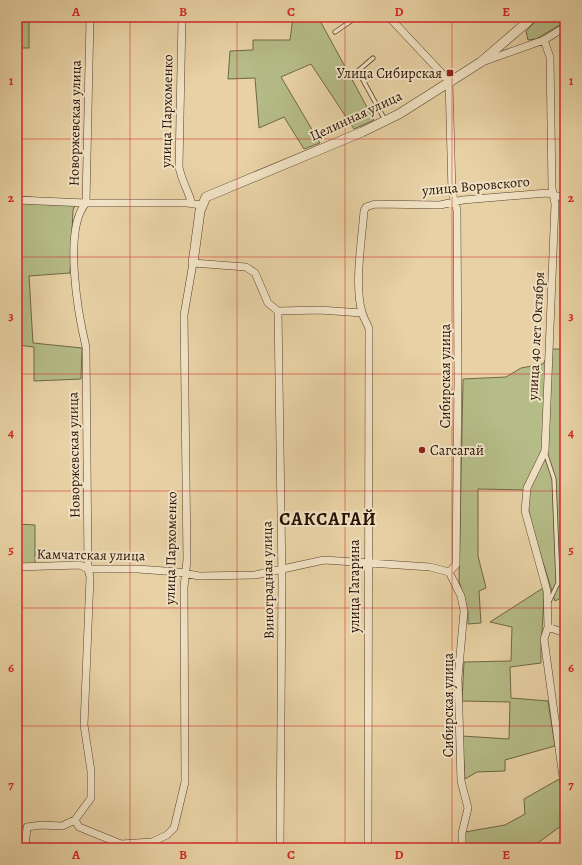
<svg xmlns="http://www.w3.org/2000/svg" width="582" height="865" font-family="Alegreya,serif">
<style>
.green{fill:#b5bc87;stroke:#6f6646}
.lines{fill:none;stroke-linecap:round;stroke-linejoin:round}
.service-casing{stroke:#59402c;stroke-width:5}
.minor-casing{stroke:#59402c;stroke-width:8}
.tertiary-casing{stroke:#59402c;stroke-width:10}
.service{stroke:#f0e2c4;stroke-width:3.5}
.minor{stroke:#f0e2c4;stroke-width:7}
.tertiary{stroke:#f0e2c4;stroke-width:9}
.grid{fill:none;stroke:#d62828;stroke-width:1;stroke-opacity:0.55}
.poi-dot{fill:#8f2418;stroke:#f0e2c4;stroke-width:1.5}
.labels{text-anchor:middle;dominant-baseline:central;stroke-width:4;stroke-linejoin:round;paint-order:stroke}
.poi-label{font-size:14px;fill:#290f04;stroke:#f0e2c4;text-anchor:end}
.street-label{font-size:14px;fill:#290f04;stroke:#f0e2c4}
.district-label{font-size:18px;font-weight:bold;letter-spacing:1px;fill:#290f04;stroke:#f0e2c4}
.neatline{fill:none;stroke:#d62828;stroke-width:1.5}
.grid-label{font-size:13px;text-anchor:middle;font-weight:bold;fill:#d62828}
</style>
<rect width="100%" height="100%" fill="#e8d2a5"/>
<filter id="stains"><feTurbulence type="fractalNoise" baseFrequency=".005" numOctaves="4"/><feColorMatrix values="0 0 0 0 .2 0 0 0 0 .09 0 0 0 0 .02 0 0 0 .5 -.17"/></filter>
<radialGradient id="worn" r=".72"><stop offset=".6" stop-color="#630" stop-opacity="0"/><stop offset="1" stop-color="#630" stop-opacity=".3"/></radialGradient>
<!-- green -->
<path class="green" d="M 17,17 L 29,17 L 29,48 L 17,48 Z
M 293,17 L 318,17 L 374,120 L 354,129 L 311,64 L 281,77 L 320,143 L 304,149 L 284,117 L 259,128 L 255,78 L 228,79 L 230,51 L 253,50 L 253,40 L 290,40 Z
M 540,17 L 565,17 L 565,22 L 536,39 L 528,40 L 526,31 Z
M 17,196 L 77,201 L 73,210 L 70,273 L 29,276 L 33,343 L 82,348 L 81,379 L 34,381 L 34,347 L 17,345 Z
M 552,349 L 565,349 L 565,596 L 555,601 L 532,527 L 525,490 L 478,489 L 478,556 L 486,588 L 479,591 L 481,623 L 468,624 L 468,611 L 459,581 L 463,379 L 506,377 L 521,368 L 543,364 Z
M 17,524 L 35,525 L 35,564 L 17,564 Z
M 543,588 C 545,613 540,638 541,663 L 510,667 L 511,698 L 548,701 L 555,746 L 505,760 L 505,771 L 477,772 L 465,779 L 462,736 L 509,739 L 510,702 L 462,701 L 464,662 L 511,661 L 512,627 L 490,622 Z
M 565,774 L 565,823 L 531,848 L 464,848 L 465,832 L 505,825 L 525,814 L 524,799 L 561,778 Z"/>
<g class="lines">
<!-- service casing -->
<g class="service-casing">
<path id="service" d="M 336,17 L 352,19
M 335,32 L 357,17
M 373,58 L 358,71 L 385,120
M 545,452 L 554,479 L 558,583 L 549,602"/>
</g>
<!-- minor casing -->
<g class="minor-casing">
<path id="minor" d="M 182,17 L 179,167 C 182,182 188,190 192,204
M 389,17 L 449,81 L 452,192 L 457,210 L 458,379 L 456,565 L 449,572
M 544,40 L 550,57 L 552,188 L 555,204 L 545,451 L 527,488 L 525,511 L 547,591 L 548,627 L 544,639 L 565,792
M 485,61 L 544,40 L 565,27
M 17,200 L 86,203 L 187,203 L 201,205
M 278,311 L 282,581 L 280,848
M 17,567 L 80,565 L 88,569 L 138,569 L 178,572 L 199,576 L 255,575 L 324,560 L 430,567 L 449,572
M 449,572 L 461,596 L 464,611 L 458,678 L 461,781 L 468,808 L 462,833 L 462,848
M 548,627 L 565,633
M 75,820 L 79,827 L 121,844
M 25,848 L 27,827 L 41,825 L 62,826 L 75,820 L 91,798 L 91,771 L 84,725 L 90,577 L 88,569 L 86,347 C 78,314 63,229 86,203 L 90,17
M 125,848 L 121,844 L 152,842 L 167,835 L 174,828 L 185,782 L 184,587 L 187,560 L 184,315 L 193,263 L 246,267 L 255,273 L 268,303 L 278,311 L 320,310 L 362,313
M 368,848 L 369,329 C 367,322 363,318 362,312 C 354,286 362,238 364,211 L 366,207 L 375,204 L 440,205 L 463,200 L 547,193 L 565,198"/>
</g>
<!-- tertiary casing -->
<g class="tertiary-casing">
<path id="tertiary" d="M 193,263 L 200,211 L 206,197 L 362,132 L 399,114 L 481,62 L 533,17"/>
</g>
<!-- service -->
<use href="#service" class="service"/>
<!-- minor -->
<use href="#minor" class="minor"/>
<!-- tertiary -->
<use href="#tertiary" class="tertiary"/>
</g>
<!-- grid -->
<path class="grid" d="M 130,17 L 130,848M 237,17 L 237,848M 345,17 L 345,848M 452,17 L 452,848M 17,139 L 565,139M 17,257 L 565,257M 17,374 L 565,374M 17,491 L 565,491M 17,608 L 565,608M 17,726 L 565,726"/>
<!-- markers -->
<g class="poi-dot">
<rect x="446" y="69" width="8" height="8" rx="2"/>
<circle cx="422" cy="450" r="4"/>
</g>
<g class="labels">
<!-- poi labels -->
<g class="poi-label">
<text x="442" y="73">Улица Сибирская</text>
<text x="430" y="450" text-anchor="start">Сагсагай</text>
</g>
<!-- street labels -->
<g class="street-label">
<text transform="translate(167 111) rotate(-89)">улица Пархоменко</text>
<text transform="translate(356 116) rotate(-25)">Целинная улица</text>
<text transform="translate(75 123) rotate(-89)">Новоржевская улица</text>
<text transform="translate(476 186) rotate(-5)">улица Воровского</text>
<text transform="translate(536 336) rotate(-87)">улица 40 лет Октября</text>
<text transform="translate(445 376) rotate(-90)">Сибирская улица</text>
<text transform="translate(74 455) rotate(-91)">Новоржевская улица</text>
<text transform="translate(171 548) rotate(-89)">улица Пархоменко</text>
<text transform="translate(91 555) rotate(1)">Камчатская улица</text>
<text transform="translate(268 580) rotate(-91)">Виноградная улица</text>
<text transform="translate(354 586) rotate(-90)">улица Гагарина</text>
<text transform="translate(448 705) rotate(-90)">Сибирская улица</text>
</g>
<!-- district labels -->
<g class="district-label">
<text x="328" y="519">САКСАГАЙ</text>
</g>
</g>
<!-- margin -->
<rect width="582" height="865" fill="none" stroke="#e8d2a5" stroke-width="44"/>
<rect x="22" y="22" width="538" height="821" class="neatline"/>
<g class="grid-label">
<text x="76" y="16">A</text>
<text x="183" y="16">B</text>
<text x="291" y="16">C</text>
<text x="399" y="16">D</text>
<text x="506" y="16">E</text>
<text x="11" y="85">1</text>
<text x="571" y="85">1</text>
<text x="11" y="202">2</text>
<text x="571" y="202">2</text>
<text x="11" y="320">3</text>
<text x="571" y="320">3</text>
<text x="11" y="437">4</text>
<text x="571" y="437">4</text>
<text x="11" y="554">5</text>
<text x="571" y="554">5</text>
<text x="11" y="672">6</text>
<text x="571" y="672">6</text>
<text x="11" y="789">7</text>
<text x="571" y="789">7</text>
<text x="76" y="859">A</text>
<text x="183" y="859">B</text>
<text x="291" y="859">C</text>
<text x="399" y="859">D</text>
<text x="506" y="859">E</text>
</g>
<rect width="100%" height="100%" filter="url(#stains)"/>
<rect width="100%" height="100%" fill="url(#worn)"/>
</svg>
